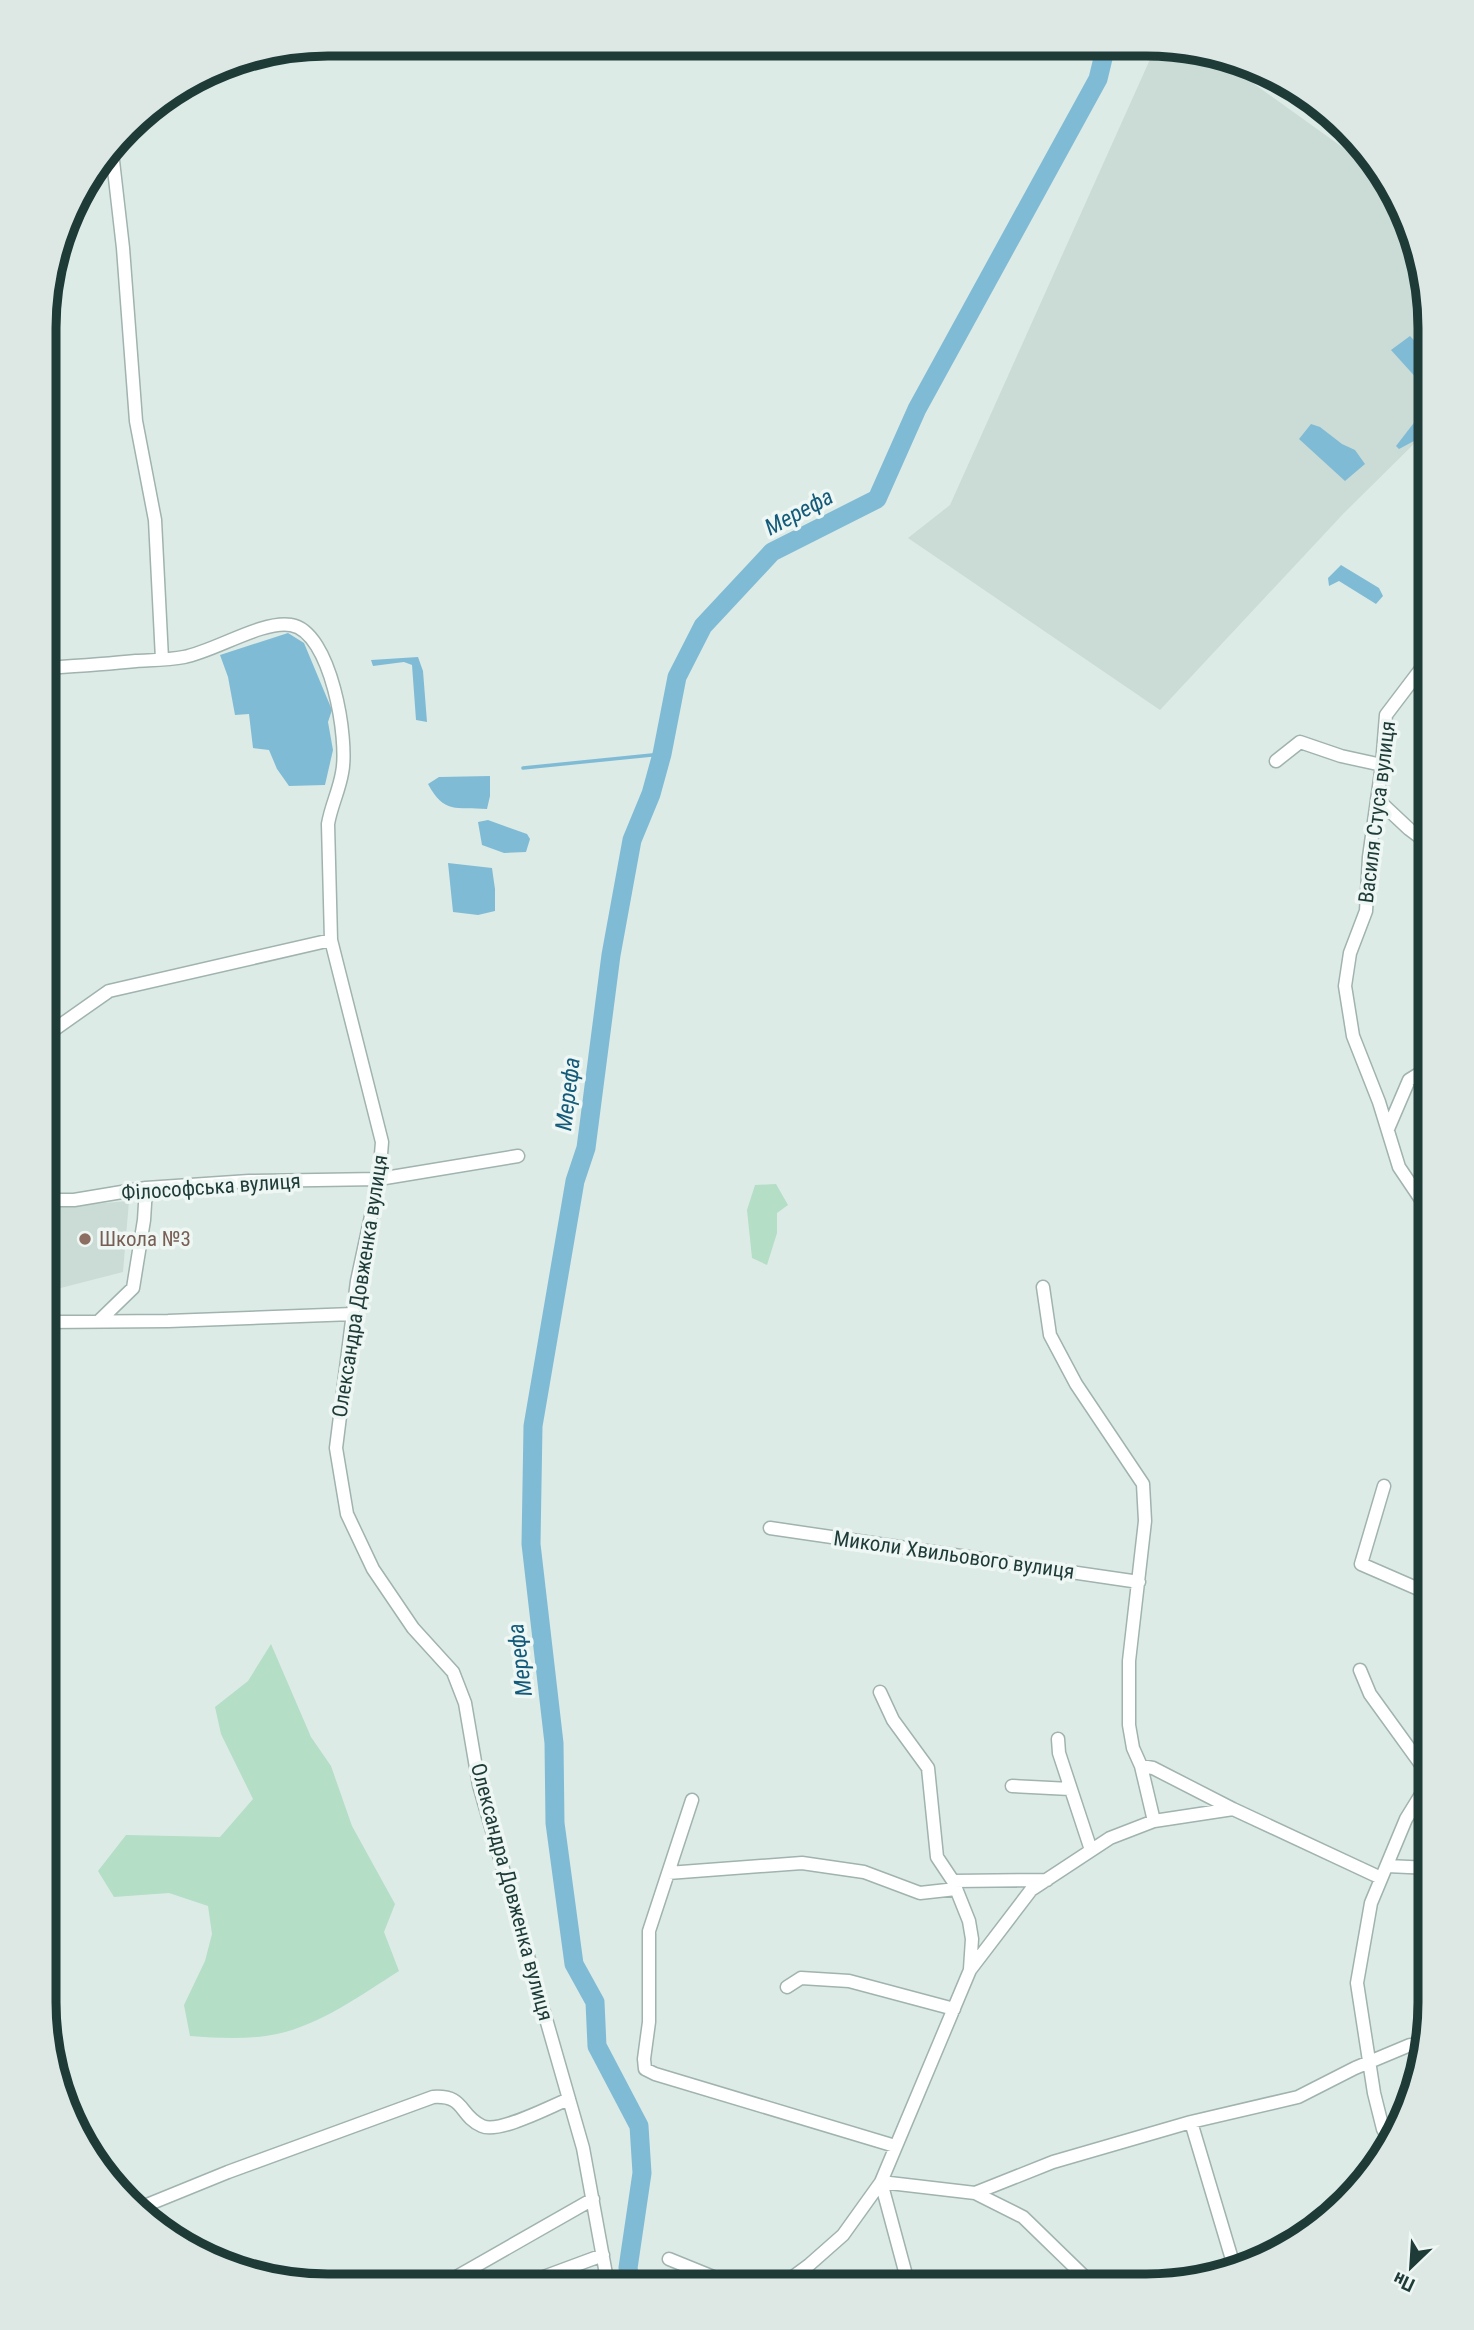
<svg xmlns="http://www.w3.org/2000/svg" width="1474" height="2330" font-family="'Roboto Condensed',sans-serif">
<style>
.built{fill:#cbdbd6}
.green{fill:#b4dec6}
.water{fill:#80bbd5}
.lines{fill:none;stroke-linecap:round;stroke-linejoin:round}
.stream{stroke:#80bbd5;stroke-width:3.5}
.river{stroke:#80bbd5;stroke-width:19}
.minor-casing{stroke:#a0b3af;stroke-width:15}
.minor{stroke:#fff;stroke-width:12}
.education-dot{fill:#8d6e63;stroke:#eef7f4;stroke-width:2.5}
.labels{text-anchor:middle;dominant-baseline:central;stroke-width:7;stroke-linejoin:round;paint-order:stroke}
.street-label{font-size:21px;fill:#1e3b38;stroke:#eef7f4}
.education-label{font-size:21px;fill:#785e54;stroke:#eef7f4;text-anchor:start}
.water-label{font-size:23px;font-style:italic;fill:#145b7b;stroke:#eef7f4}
.rim{fill:none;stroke:#1e3b38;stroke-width:9}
</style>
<rect width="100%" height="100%" fill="#ddebe7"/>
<!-- built -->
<path class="built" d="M 1156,46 L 1183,46 L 1200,51 L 1239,73 L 1384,177 L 1408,219 L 1430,328 L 1430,428 L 1344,513 L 1160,710 L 908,538 L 950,505 Z
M 129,1201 L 123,1272 L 45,1292 L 45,1205 L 67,1206 Z"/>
<!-- green -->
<path class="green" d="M 776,1184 L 788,1205 L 777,1213 L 777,1233 L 767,1265 L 752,1258 L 747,1210 L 755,1185 Z
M 271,1644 L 311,1737 L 331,1766 L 352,1826 L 395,1904 L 384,1932 L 399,1971 C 361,1995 322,2024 277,2034 C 249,2040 218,2038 190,2036 L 184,2005 L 205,1961 L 212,1934 L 208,1906 L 169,1893 L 114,1897 L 98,1871 L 126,1835 L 220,1837 L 253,1799 L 221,1734 L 215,1707 L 248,1681 Z"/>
<!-- water -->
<path class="water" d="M 1410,336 L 1430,357 L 1430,372 L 1419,381 L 1391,350 Z
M 1430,402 L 1430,423 L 1414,441 L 1399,449 L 1396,446 Z
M 1311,424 L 1320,427 L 1342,444 L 1355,450 L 1365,464 L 1345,481 L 1299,439 Z
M 1341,565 L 1379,588 L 1383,596 L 1376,604 L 1339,581 L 1329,586 L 1328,578 Z
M 288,633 L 304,643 L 332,710 L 328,722 L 333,750 L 325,785 L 289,786 L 277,769 L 269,750 L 253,748 L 249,714 L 235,715 L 228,677 L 220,655 Z
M 418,657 L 423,671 L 427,722 L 416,720 L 412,665 L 404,662 L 373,666 L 371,660 Z
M 490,776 L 490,796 L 487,809 C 456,807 444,814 428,784 L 439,777 Z
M 488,820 L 527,834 L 530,839 L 526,852 L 504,853 L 482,845 L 478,822 Z
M 448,863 L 492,868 L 495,889 L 495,911 L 478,915 L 453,912 Z"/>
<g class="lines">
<!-- stream -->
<path class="stream" d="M 523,768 L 662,754"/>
<!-- river -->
<path class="river" d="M 631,2285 L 628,2268 L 642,2173 L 639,2126 L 597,2046 L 595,2002 L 574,1964 L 555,1823 L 554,1743 L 531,1544 L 533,1426 L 575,1181 L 586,1148 L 611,955 L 632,840 L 651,794 L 662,754 L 677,677 L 703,626 L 772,552 L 877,499 L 917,409 L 1098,79 L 1106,46"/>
<!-- minor casing -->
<g class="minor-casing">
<path id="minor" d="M 112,152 L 123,248 L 136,421 L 155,520 L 162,659
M 46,668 C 76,666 106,664 136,661 C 152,660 169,660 184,657 C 215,651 263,620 291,625 C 331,631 349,740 342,773 C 339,791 331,806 328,824 L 331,940 L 382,1142 L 379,1179 L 357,1281 L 336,1448 L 347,1514 L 373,1569 L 413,1628 L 453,1672 L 465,1703 L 479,1785 L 583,2148 L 608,2285
M 1276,761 L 1300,742 L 1341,756 L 1382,765
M 1377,799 L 1409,829 L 1425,841 L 1430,849
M 45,1036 L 109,991 L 331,940
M 1388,1129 L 1409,1080 L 1430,1067
M 45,1200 L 74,1200 L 146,1188 L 249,1181 L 379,1179 L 518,1156
M 1430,1213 L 1399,1167 L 1379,1102 L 1353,1036 L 1345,986 L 1350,953 L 1366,911 L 1369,857 L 1382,765 L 1386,715 L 1430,657
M 1043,1287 L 1050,1335 L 1076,1384 L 1143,1484 L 1145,1521 L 1129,1661 L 1129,1725 L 1133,1748 L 1141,1766 L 1154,1821
M 99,1321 L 133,1288 L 144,1220 L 146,1188
M 45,1322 L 168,1321 L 353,1314
M 1384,1486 L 1361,1564 L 1430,1594
M 770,1528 L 1139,1582
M 1360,1670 L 1370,1694 L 1430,1777
M 880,1692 L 893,1720 L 928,1768 L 937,1857 L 953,1881 L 969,1921 L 972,1939 L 970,1969
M 1058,1739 L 1059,1753 L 1091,1850
M 1141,1766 L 1153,1768 L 1233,1809
M 1012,1786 L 1070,1789
M 692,1800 L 649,1931 L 649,2022 L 644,2059 L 645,2069 L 655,2074 L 895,2146
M 1387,1866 L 1430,1868
M 668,1873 L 802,1863 L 864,1872 L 920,1893 L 956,1889
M 953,1881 L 1047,1880
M 787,1987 L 801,1978 L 849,1981 L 954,2009
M 1191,2122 L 1234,2266 L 1241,2267
M 1390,2141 L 1383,2129 L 1374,2093 L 1357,1983 L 1371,1903 L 1406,1819 L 1430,1780
M 975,2193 L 1053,2162 L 1191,2122 L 1298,2097 L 1355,2068 L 1410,2045 L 1425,2045
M 137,2209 L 228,2172 L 433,2097 C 466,2095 458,2115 482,2126 C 499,2134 551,2106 569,2099
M 669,2259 L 733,2285
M 444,2284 L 593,2199
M 522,2285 L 603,2255
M 782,2285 L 809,2265 L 843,2235 L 881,2182 L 970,1970 L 1031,1890 L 1110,1838 L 1154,1821 L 1233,1809 L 1381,1878
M 909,2286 L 881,2182 L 975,2193 L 1023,2217 L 1094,2286"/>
</g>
<!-- minor -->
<use href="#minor" class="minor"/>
</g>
<!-- markers -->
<circle class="education-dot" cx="85" cy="1239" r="7"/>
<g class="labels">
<!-- street labels -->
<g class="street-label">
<text transform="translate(1377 812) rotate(-83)">Василя Стуса вулиця</text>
<text transform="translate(211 1187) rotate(-4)">Філософська вулиця</text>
<text transform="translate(360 1286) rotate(-81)">Олександра Довженка вулиця</text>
<text transform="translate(954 1555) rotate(8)">Миколи Хвильового вулиця</text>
<text transform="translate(512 1892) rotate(75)">Олександра Довженка вулиця</text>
</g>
<!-- education labels -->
<g class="education-label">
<text x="99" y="1239">Школа №3</text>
</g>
<!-- water labels -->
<g class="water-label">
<text transform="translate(799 512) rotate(-28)">Мерефа</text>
<text transform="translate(568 1094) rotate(-83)">Мерефа</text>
<text transform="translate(520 1660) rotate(-97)">Мерефа</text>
</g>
</g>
<!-- crop -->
<path d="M0 0H1474V2330H0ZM328 56H1146A272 272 0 0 1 1418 328V2002A272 272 0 0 1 1146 2274H328A272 272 0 0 1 56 2002V328A272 272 0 0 1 328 56Z" fill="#dde8e5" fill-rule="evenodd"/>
<path class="rim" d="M328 56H1146A272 272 0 0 1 1418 328V2002A272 272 0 0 1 1146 2274H328A272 272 0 0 1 56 2002V328A272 272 0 0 1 328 56Z"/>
<!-- north arrow -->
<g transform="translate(1411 2267) rotate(205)" stroke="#eef7f4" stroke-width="5" paint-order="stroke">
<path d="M0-5L12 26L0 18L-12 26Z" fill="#1e3b38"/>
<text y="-10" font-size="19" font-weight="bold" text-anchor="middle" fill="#1e3b38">Пн</text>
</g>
</svg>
